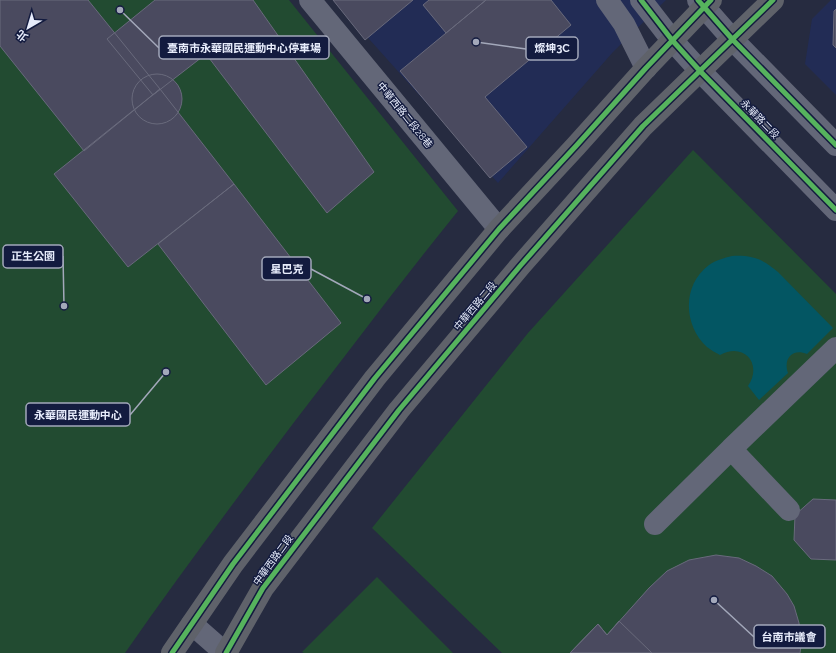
<svg xmlns="http://www.w3.org/2000/svg" width="836" height="653" font-family="Raleway,'Noto Sans TC',sans-serif">
<style>
.built{fill:#222c55}
.green{fill:#224b31}
.water{fill:#035663}
.building{fill:#4a4a5f;stroke:#696a7c}
.lines{fill:none;stroke-linecap:round;stroke-linejoin:round}
.minor{stroke:#636778;stroke-width:22}
.major{stroke:#5f626a;stroke-width:22}
.cycleway-casing{stroke:#131b3f;stroke-width:8}
.cycleway{stroke:#56b35d;stroke-width:5}
.labels{text-anchor:middle;dominant-baseline:central;stroke-width:3;stroke-linejoin:round;paint-order:stroke}
.street-label{font-size:10px;fill:#e7ecfb;stroke:#131b3f}
.leader{fill:none;stroke:#a3a8ba;stroke-width:1.5}
.callout-dot{fill:#a3a8ba;stroke:#131b3f;stroke-width:1.5}
.callout{fill:#131b3f;stroke:#a3a8ba;stroke-width:1.5}
.callout-label{font-size:11px;text-anchor:middle;font-weight:bold;fill:#e7ecfb}
</style>
<rect width="100%" height="100%" fill="#262b40"/>
<!-- built -->
<path class="built" d="M 401,0 L 666,0 L 613,52 L 498,183 L 361,30 Z
M 831,0 L 836,0 L 836,95 L 805,64 L 812,19 Z"/>
<!-- green -->
<path class="green" d="M 0,0 L 289,0 L 458,211 C 402,280 349,351 295,421 C 237,498 180,574 125,653 L 0,653 Z
M 693,150 L 836,294 L 836,653 L 502,653 L 372,528 L 528,333 Z
M 377,577 L 453,653 L 304,653 L 302,652 Z"/>
<!-- water -->
<path class="water" d="M 732,256 C 752,255 763,259 778,272 L 833,328 L 807,354 C 792,348 783,359 788,373 L 759,400 L 748,386 C 763,364 744,342 720,355 C 716,353 711,350 707,347 C 683,325 682,285 709,265 C 716,260 724,258 732,256 Z"/>
<!-- building -->
<path class="building" d="M 0,0 L 88,0 L 160,89 L 84,151 L 0,46 Z
M 155,0 L 253,0 L 374,172 L 327,213 L 206,54 L 153,95 L 107,39 Z
M 333,0 L 413,0 L 365,40 Z
M 429,0 L 486,0 L 446,33 L 423,5 Z
M 486,0 L 551,0 L 571,25 L 485,97 L 527,147 L 490,178 L 400,71 Z
M 836,9 L 836,48 L 833,45 L 834,11 Z
M132 99a25 25 0 1 1 50 0a25 25 0 1 1-50 0Z
M 160,89 L 234,184 L 128,267 L 54,174 Z
M 234,184 L 341,323 L 266,385 L 158,244 Z
M 813,499 L 836,500 L 836,560 L 811,559 L 794,540 L 795,515 Z
M 716,555 L 739,558 L 756,566 L 772,576 L 787,594 L 794,606 L 799,623 L 801,646 L 800,653 L 570,653 L 598,624 L 607,635 L 649,588 L 667,571 L 689,560 Z
M 619,621 L 652,653 L 570,653 L 598,624 L 607,635 Z"/>
<g class="lines">
<!-- minor -->
<path class="minor" d="M 310,0 L 499,229
M 607,0 L 624,24 L 646,68
M 641,0 L 672,40 L 700,71 L 836,210
M 698,0 L 733,40 L 836,145
M 789,510 L 731,449 L 836,348
M 655,524 L 731,449
M 192,624 L 225,653"/>
<!-- major -->
<path class="major" d="M 172,653 L 233,564 L 375,378 L 499,229 L 576,146 L 646,68 L 711,0
M 226,653 L 263,588 L 399,410 L 521,265 L 643,126 L 773,0"/>
<!-- cycleway casing -->
<g class="cycleway-casing">
<path id="cycleway" d="M 641,0 L 672,40 L 700,71 L 836,210
M 698,0 L 733,40 L 836,145
M 172,653 L 233,564 L 375,378 L 499,229 L 576,146 L 646,68 L 711,0
M 226,653 L 263,588 L 399,410 L 521,265 L 643,126 L 773,0"/>
</g>
<!-- cycleway -->
<use href="#cycleway" class="cycleway"/>
</g>
<g class="labels">
<!-- street labels -->
<g class="street-label">
<text transform="translate(405 115) rotate(51)">中華西路二段28巷</text>
<text transform="translate(760 119) rotate(46)">永華路二段</text>
<text transform="translate(475 306) rotate(-50)">中華西路二段</text>
<text transform="translate(273 560) rotate(-54)">中華西路二段</text>
</g>
</g>
<!-- callouts -->
<path class="leader" d="M120 10L159 48M476 42L526 49M64 306L63 256M367 299L311 269M166 372L130 415M714 600L754 637"/>
<g class="callout-dot">
<circle cx="120" cy="10" r="4"/>
<circle cx="476" cy="42" r="4"/>
<circle cx="64" cy="306" r="4"/>
<circle cx="367" cy="299" r="4"/>
<circle cx="166" cy="372" r="4"/>
<circle cx="714" cy="600" r="4"/>
</g>
<g class="callout">
<rect x="159" y="36" width="170" height="23" rx="4"/>
<rect x="526" y="37" width="52" height="23" rx="4"/>
<rect x="3" y="245" width="60" height="23" rx="4"/>
<rect x="262" y="257" width="49" height="23" rx="4"/>
<rect x="26" y="403" width="104" height="23" rx="4"/>
<rect x="754" y="625" width="71" height="23" rx="4"/>
</g>
<g class="callout-label">
<text x="244" y="52">臺南市永華國民運動中心停車場</text>
<text x="552" y="52">燦坤3C</text>
<text x="33" y="260">正生公園</text>
<text x="287" y="273">星巴克</text>
<text x="78" y="419">永華國民運動中心</text>
<text x="789" y="641">台南市議會</text>
</g>
<!-- north arrow -->
<g transform="translate(28 28) rotate(218)" stroke="#131b3f" stroke-width="3" paint-order="stroke">
<path d="M0-3L7 15L0 10L-7 15Z" fill="#e7ecfb"/>
<text y="-6" font-size="11" font-weight="bold" text-anchor="middle" fill="#e7ecfb">北</text>
</g>
</svg>
